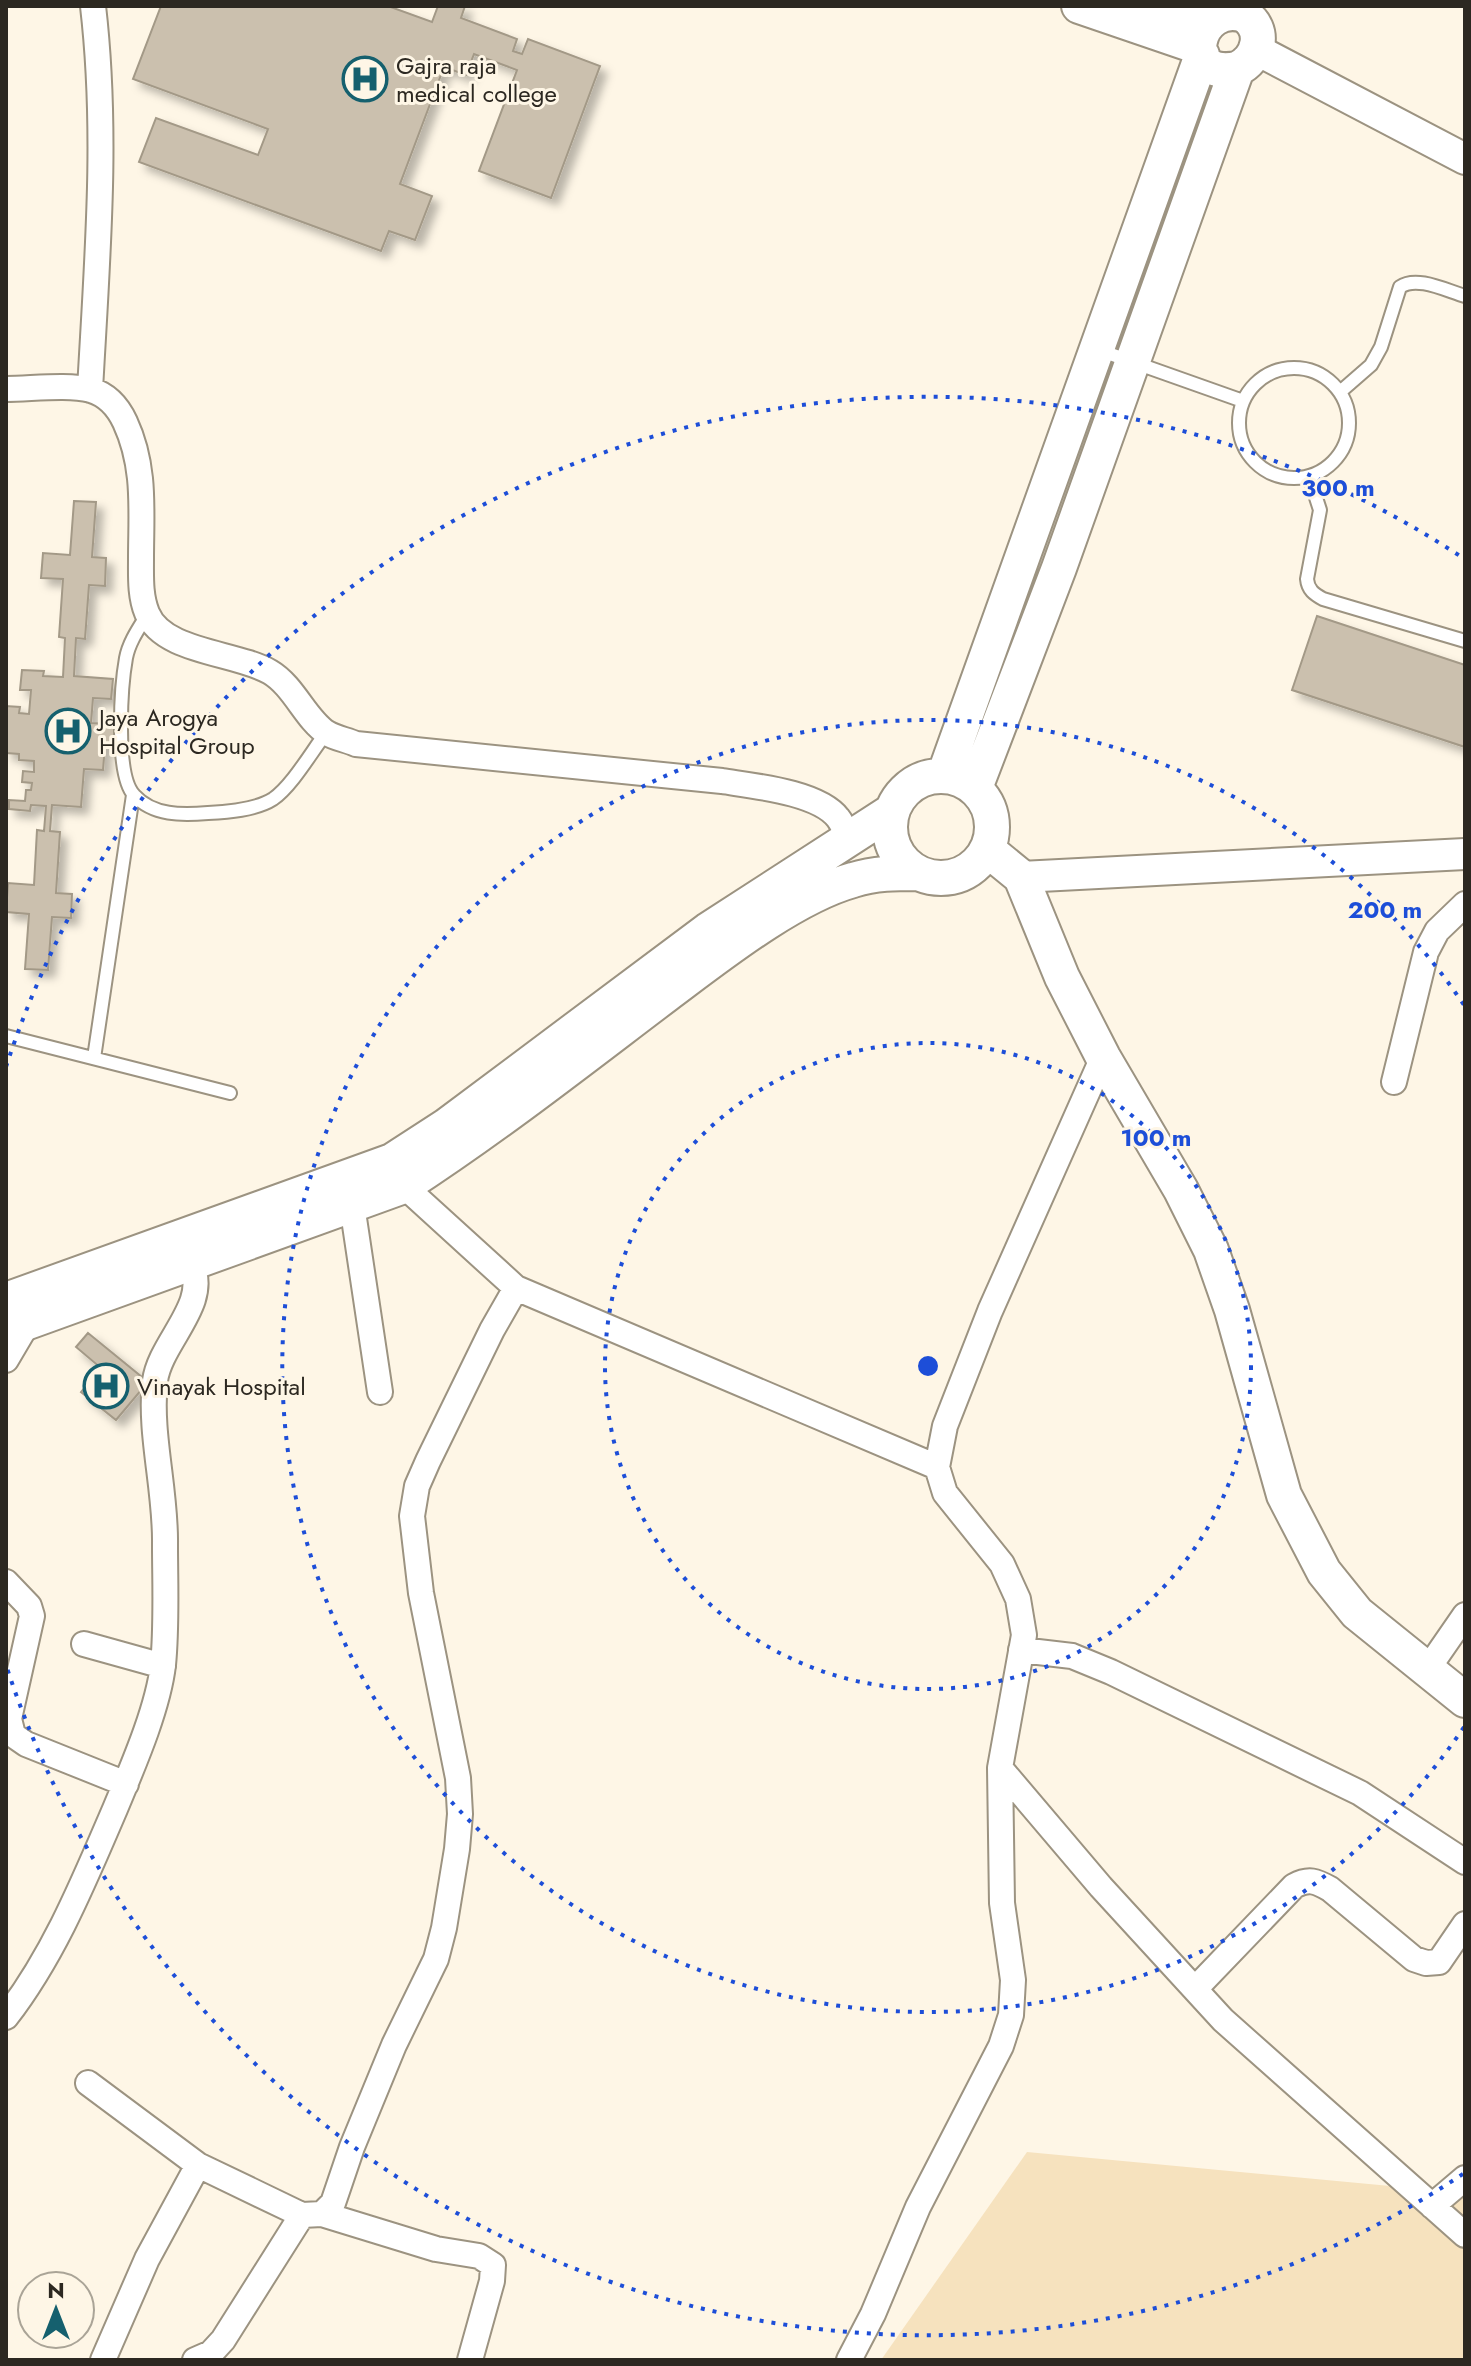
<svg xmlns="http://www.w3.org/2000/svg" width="1471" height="2366" font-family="Jost,sans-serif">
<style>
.green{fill:#f6e2be}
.building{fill:#cbc0ae;stroke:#a39987;stroke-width:2;filter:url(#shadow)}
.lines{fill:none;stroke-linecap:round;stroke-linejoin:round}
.service-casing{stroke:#9c9381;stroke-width:16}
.minor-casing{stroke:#9c9381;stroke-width:28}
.tertiary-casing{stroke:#9c9381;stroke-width:34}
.secondary-casing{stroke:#9c9381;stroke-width:38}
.service{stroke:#fff;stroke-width:12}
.minor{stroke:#fff;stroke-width:24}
.tertiary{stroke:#fff;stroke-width:30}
.secondary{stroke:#fff;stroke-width:34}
.ring{fill:none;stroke:#1d4ed8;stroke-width:4;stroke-dasharray:4 8}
.labels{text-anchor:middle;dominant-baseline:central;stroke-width:6;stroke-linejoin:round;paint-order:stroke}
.poi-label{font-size:24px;fill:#2c2821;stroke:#fef6e6;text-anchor:start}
.centre{fill:#1d4ed8;stroke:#fef6e6;stroke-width:4}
.ring-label{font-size:24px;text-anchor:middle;font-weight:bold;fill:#1d4ed8;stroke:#fef6e6;stroke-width:6;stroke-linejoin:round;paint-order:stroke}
</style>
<defs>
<filter id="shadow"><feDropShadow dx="7" dy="7" stdDeviation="4" flood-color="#0004"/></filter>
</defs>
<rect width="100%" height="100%" fill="#fef6e6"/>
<!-- green -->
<path class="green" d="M 1027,2152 L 1465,2193 L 1465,2360 L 881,2360 Z"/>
<!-- building -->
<path class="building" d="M 161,6 L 388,6 L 432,22 L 438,6 L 465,6 L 461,18 L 517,39 L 513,51 L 522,54 L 528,39 L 600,66 L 551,198 L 479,171 L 517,70 L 474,54 L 466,75 L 444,67 L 400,184 L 432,196 L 415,240 L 389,231 L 381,251 L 139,162 L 156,118 L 258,155 L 268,129 L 133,79 Z
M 74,501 L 96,502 L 92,557 L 106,558 L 105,586 L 89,585 L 85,639 L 76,638 L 74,676 L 113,679 L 111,699 L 93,698 L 91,723 L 116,724 L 116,745 L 105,745 L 103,770 L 84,769 L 81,807 L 52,805 L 50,831 L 60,832 L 56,893 L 72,894 L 71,918 L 52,917 L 48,970 L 25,969 L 29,914 L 6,912 L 8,883 L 34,885 L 37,830 L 44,831 L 46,806 L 31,805 L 30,811 L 9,809 L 9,800 L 25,801 L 26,790 L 31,790 L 32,783 L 22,782 L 23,771 L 34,772 L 34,761 L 19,760 L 19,754 L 6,753 L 6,706 L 20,707 L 19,713 L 29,714 L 31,690 L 20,690 L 22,670 L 44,671 L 43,676 L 63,677 L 65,638 L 59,637 L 63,579 L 41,578 L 43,553 L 70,555 Z
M 1317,616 L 1465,665 L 1465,747 L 1292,690 Z
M 88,1333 L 148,1382 L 116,1420 L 81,1392 L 101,1368 L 76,1347 Z"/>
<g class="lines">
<!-- service casing -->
<g class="service-casing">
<path id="service" d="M 1099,350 L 1243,401
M1239 423a55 55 0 1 1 110 0a55 55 0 1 1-110 0Z
M 1340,392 L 1371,365 L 1381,347 L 1400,287 C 1417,275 1447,291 1465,296
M 1309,476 L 1320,510 L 1307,579 C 1308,590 1314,594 1323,599 L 1465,641
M 147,615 C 139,628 129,642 126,658 C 121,686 115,775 134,795 C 153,816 182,815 208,813 C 227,812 256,810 273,799 C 292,786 312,751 326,733
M 6,1036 L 230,1093
M 94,1058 L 133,795"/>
</g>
<!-- minor casing -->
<g class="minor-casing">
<path id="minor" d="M 6,389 C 31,389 68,384 91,390 C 108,395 118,407 125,422 C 146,467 141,511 141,559 C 141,577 140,596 147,613 C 163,653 236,652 270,672 C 294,686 306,720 327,733 C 335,738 347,740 356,744 L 722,781 C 753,786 818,792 838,818 C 843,824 846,834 849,841
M 90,390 C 97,261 108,134 93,6
M 1394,1082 L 1426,952 L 1437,931 L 1465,904
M 398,1174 L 404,1186 L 516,1288 L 937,1467
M 352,1205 L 380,1392
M 6,1360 L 29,1321
M 6,1582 L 29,1606 L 32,1616 L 9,1719 L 13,1735 L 26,1744 L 126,1784
M 84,1644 L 163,1666
M 1021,1650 L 1072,1656 L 1111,1672 L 1360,1793 L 1465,1862
M 1427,1670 L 1465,1615
M 1000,1768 L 1101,1887 L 1223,2020 L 1465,2235
M 1195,1989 L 1294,1886 C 1309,1878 1316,1881 1330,1889 L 1414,1959 L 1426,1963 L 1439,1962 L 1465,1924
M 6,2017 C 54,1955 84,1881 115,1809 C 132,1768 158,1709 163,1665 C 167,1625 165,1584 165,1544 C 166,1490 149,1433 155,1381 C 160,1342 211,1303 191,1265
M 88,2083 L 198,2165 L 302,2215 L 322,2214 L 333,2203 L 352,2147 L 394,2045 L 436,1959 L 444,1928 L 457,1849 L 460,1814 L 458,1778 L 421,1593 L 412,1516 L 417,1486 L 428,1461 L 492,1330 L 516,1288
M 1432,2206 L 1465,2178
M 322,2214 L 436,2249 L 479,2256 L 493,2265 L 492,2281 L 470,2360
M 103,2360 L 147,2259 L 198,2165
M 195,2360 L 211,2353 L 223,2340 L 302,2215
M 849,2360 L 873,2314 L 918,2207 L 1001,2046 L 1011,2015 L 1013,1980 L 1002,1903 L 1000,1768 L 1024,1635 L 1018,1599 L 1002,1564 L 945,1493 L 937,1467 L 945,1426 L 990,1311 L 1103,1057"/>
</g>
<!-- tertiary casing -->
<g class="tertiary-casing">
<path id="tertiary" d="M 1257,50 L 1465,159
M 1021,877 L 1465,854"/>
</g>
<!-- secondary casing -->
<g class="secondary-casing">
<path id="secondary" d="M 1079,6 L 1199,47
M 1151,6 L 1203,25
M 944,776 L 1202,55
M890 827a51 51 0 1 1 102 0a51 51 0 1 1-102 0Z
M 975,788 L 1059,568 L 1237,69 C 1259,59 1267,29 1244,15 C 1197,0 1176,80 1237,69
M 988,850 L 1021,877 L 1062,977 L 1103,1057 L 1181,1190 L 1211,1250 L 1232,1310 L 1284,1495 L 1324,1572 L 1357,1613 L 1465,1700
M 6,1300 L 392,1161 L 446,1126 L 708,930 L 892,811
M 6,1330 L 404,1186 C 495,1127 580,1060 666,995 C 717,957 792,897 853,880 C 875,873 896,873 919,873"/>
</g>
<!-- service -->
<use href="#service" class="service"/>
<!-- minor -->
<use href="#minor" class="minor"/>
<!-- tertiary -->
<use href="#tertiary" class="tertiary"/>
<!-- secondary -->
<use href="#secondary" class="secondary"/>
</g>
<!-- distance rings -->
<g class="ring">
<circle cx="928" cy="1366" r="323"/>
<path d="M1464 1727A646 646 0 1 1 1464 1005"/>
<path d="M1463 2174A969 969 0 0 1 6 1665M6 1067A969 969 0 0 1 1463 558"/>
</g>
<!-- icons -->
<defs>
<g id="hospital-ring" transform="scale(2.3)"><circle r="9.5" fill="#fef6e6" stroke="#15606e" stroke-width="1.5"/><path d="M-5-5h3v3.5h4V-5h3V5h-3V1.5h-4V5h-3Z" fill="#15606e"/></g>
</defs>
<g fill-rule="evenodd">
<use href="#hospital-ring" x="365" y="79"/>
<use href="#hospital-ring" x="68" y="731"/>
<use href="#hospital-ring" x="106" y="1386"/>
</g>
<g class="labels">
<!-- poi labels -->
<g class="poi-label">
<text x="396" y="65">Gajra raja<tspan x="396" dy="28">medical college</tspan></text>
<text x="99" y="717">Jaya Arogya<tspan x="99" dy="28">Hospital Group</tspan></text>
<text x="137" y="1386">Vinayak Hospital</text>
</g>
</g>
<circle cx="928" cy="1366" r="12" class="centre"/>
<g class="ring-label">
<text x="1338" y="496">300 m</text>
<text x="1385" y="918">200 m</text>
<text x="1156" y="1146">100 m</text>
</g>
<!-- border -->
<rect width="1471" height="2366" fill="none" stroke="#2c2821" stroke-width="16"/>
<!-- north arrow -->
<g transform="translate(56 2310)"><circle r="38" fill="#fef6e6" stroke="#aaa497" stroke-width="2"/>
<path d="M0-6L14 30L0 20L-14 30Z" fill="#15606e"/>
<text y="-12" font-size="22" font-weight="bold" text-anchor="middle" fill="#2c2821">N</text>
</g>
</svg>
